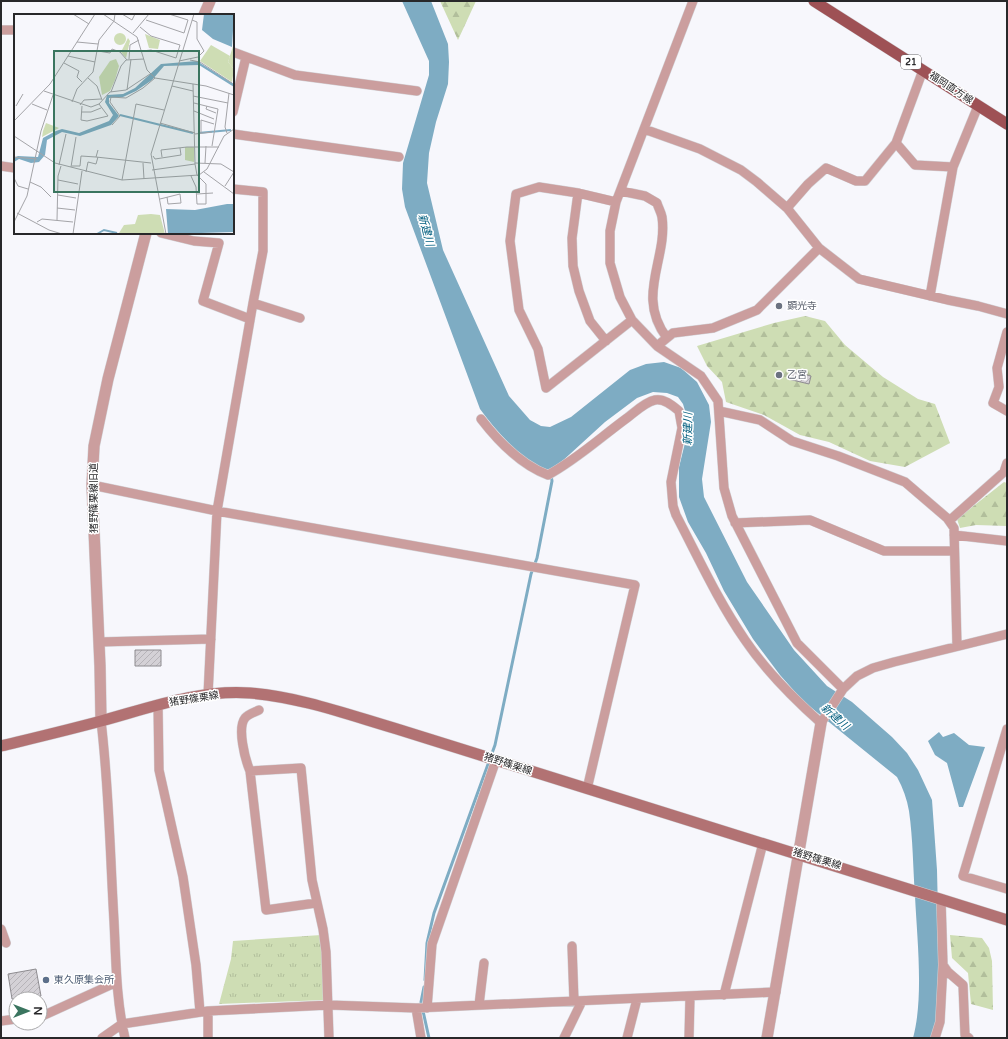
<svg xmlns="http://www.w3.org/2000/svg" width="1008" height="1039" font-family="'Varela Round','Noto Sans JP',sans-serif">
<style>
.forest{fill:url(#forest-firs)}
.park{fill:url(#park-tufts)}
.water{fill:#7eacc3}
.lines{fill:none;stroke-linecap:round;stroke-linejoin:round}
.stream{stroke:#7eacc3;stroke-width:3}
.building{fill:url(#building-hatch);stroke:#8e8c90}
.minor-casing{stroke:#d2d2d6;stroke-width:10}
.tertiary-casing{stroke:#d2d2d6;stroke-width:12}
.secondary-casing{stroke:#d2d2d6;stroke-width:12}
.primary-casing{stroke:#d2d2d6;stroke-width:12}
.minor{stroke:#cb9e9e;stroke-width:9}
.tertiary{stroke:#cb9e9e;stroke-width:11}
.secondary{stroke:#b27273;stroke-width:11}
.primary{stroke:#9e5155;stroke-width:11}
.worship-dot{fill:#6b7280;stroke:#fff;stroke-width:1.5}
.service-dot{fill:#5c6f8a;stroke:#fff;stroke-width:1.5}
.labels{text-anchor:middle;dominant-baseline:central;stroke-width:3;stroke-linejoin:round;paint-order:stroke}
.shield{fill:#fff;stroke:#68686a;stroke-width:1}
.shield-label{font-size:9px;font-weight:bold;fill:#28282a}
.street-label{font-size:10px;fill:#28282a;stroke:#fff}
.worship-label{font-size:10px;fill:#5b616d;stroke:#fff;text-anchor:start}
.service-label{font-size:10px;fill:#4e5e75;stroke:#fff;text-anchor:start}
.water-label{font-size:11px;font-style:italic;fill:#056080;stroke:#fff}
.inset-river{fill:none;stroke:#7eacc3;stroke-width:2}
.inset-road{fill:none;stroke:#a4a4a8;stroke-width:1}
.view{fill:#3a755f;fill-opacity:0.15;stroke:#3a755f;stroke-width:2}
.inset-edge{fill:none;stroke:#28282a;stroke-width:2}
</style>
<defs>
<pattern id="forest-firs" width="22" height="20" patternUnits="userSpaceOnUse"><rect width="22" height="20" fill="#ceddb4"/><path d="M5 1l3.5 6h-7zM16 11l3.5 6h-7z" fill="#b1be9b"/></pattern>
<pattern id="park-tufts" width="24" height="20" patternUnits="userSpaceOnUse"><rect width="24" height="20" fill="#ceddb4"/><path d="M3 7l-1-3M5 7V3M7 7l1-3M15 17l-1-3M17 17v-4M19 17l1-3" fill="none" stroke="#b1be9b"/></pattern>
<pattern id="building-hatch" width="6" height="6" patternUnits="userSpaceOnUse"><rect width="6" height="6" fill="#d4d1d6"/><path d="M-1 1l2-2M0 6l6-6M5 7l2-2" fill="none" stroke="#b6b3b8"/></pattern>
</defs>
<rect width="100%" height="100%" fill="#f7f7fc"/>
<!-- forest -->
<path class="forest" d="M 440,1 L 476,1 L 458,40 Z
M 805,316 L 825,321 L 845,345 L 883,377 L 918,399 L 935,404 L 950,443 L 905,467 L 870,461 L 829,442 L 800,435 L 764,415 L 726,402 L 722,382 L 707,366 L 697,346 L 774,323 Z
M 1004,482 L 1007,483 L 1007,526 L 976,525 L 960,528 L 957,519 Z
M 950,935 L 982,938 L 989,948 L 992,961 L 993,1010 L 971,1004 L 968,973 L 952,958 Z"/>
<!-- park -->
<path class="park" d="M 321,935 L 325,1000 L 219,1004 L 231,959 L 233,941 Z"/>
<!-- water -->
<path class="water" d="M 402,1 L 431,1 L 448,44 L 449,62 L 448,84 L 436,122 L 429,153 L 427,183 L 443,250 L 509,396 L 530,420 L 541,426 L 550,427 L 571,417 L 630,370 L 646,364 L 664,362 L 681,368 L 697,382 L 709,405 L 711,422 L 702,479 L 704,497 L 747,582 L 794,650 L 827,686 L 852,702 L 892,737 L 907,753 L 918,770 L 932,800 L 937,870 L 939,956 L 936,1026 L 932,1038 L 913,1038 C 924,998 917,938 915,896 C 913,868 913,839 909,811 C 907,799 903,788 897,777 L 803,701 L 780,675 L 753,639 L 724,591 L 706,553 L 688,522 L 679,497 L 679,467 L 685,443 L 686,414 L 683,404 L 678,397 L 667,393 L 653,392 L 637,398 L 605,422 L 558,465 L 548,470 C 521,460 497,432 480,409 L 405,207 L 402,189 L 403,163 L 429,75 L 429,61 Z
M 939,732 L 943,737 L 954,733 L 969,745 L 985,747 L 963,807 L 959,807 L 947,763 L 935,755 L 928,741 Z"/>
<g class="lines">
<!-- stream -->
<path class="stream" d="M 425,980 L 427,943 L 434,913 L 495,745 L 531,574 L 537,558 L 552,481 L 551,475
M 424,987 L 421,1002 L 429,1038"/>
</g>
<!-- building -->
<path class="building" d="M 791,371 L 811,376 L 809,384 L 788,379 Z
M 135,650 L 161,650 L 161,666 L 135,666 Z
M 36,969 L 41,996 L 27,999 L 12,999 L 8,974 Z"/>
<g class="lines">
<!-- minor casing -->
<g class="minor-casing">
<path id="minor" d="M 693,1 L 616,202 L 610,231 L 610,263 L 620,297 L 632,320 L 657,346 L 701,376 L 718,401 L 724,488 L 732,516 L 797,643 L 843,689
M 1,30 L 15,30
M 233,52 L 295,75 L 417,91
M 233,112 L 246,57
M 644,129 L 700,149 L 741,170 L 757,182 L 787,208 L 819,248 L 859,279 L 948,300 L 978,306 L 1007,314
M 233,134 L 399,157
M 896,143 L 915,165 L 953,167
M 1,166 L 15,168
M 233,189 L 263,192 L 263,251 L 253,303
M 621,191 L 645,196 L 657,203 C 658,207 661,212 662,217 C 668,259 635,296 667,338
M 578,193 L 572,238 L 573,266 L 579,291 L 590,321 L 606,341
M 616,202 L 578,193 L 539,187 L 516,194 L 510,241 L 519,310 L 538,349 L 546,388 L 632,320
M 787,208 L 808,184 L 826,168 L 856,181 L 865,181 L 896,143 L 923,70
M 161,233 L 194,241 L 219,243 L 203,301 L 250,319
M 930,296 L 953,167 L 978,106
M 1007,332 L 997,368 L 999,387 L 993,403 L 1007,411
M 657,346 L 673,333 L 713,328 L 757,310 L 819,248
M 719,411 L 760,420 L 792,441 L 838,456 L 905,482 L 947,518 L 954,528 L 957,646
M 481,419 C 498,441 521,465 548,475 C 576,460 601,437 627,418 C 635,412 645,402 655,400 C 664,398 673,406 679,411 L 682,428 L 671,482 L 673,506 L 676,515 C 698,557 718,601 745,640 C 766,671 793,698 821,723 L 843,689 L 857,676 L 873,668 L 894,662 L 1007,634
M 92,485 L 217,511 L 635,585 L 587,789
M 949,521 L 1004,472 L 1007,463
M 735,523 L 810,520 L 884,551 L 954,551
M 954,535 L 1007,541
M 99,642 L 211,639
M 208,695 L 217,511 L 253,303 L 300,318
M 158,705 L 159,770 L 183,877 L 196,965 L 200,1012
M 259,710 C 255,712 248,714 245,718 C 237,728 245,759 250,771 L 266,910 L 316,903
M 101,721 C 109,787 110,854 114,921 C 116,960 116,1000 125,1038
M 1007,729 L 963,876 L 1007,889
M 250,771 L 301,768 L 312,880 L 323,929 L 326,952 L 329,1038
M 941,899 L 943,965 L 948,972 L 963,985 L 965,1035 L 969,1038
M 1,929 L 6,943
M 572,946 L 574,1001
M 724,995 L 763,843
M 479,1005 L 484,963
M 416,1008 L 421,1038
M 427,1008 L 432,944 L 496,760
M 208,1011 L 208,1038
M 40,1017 L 117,982
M 1,1021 L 16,1019
M 102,1038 L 122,1024 L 208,1011 L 329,1005 L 416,1008 L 776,992
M 564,1038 L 582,1001
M 627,1038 L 637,999
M 689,1038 L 690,997
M 935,1038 L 940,1022 L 943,965"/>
</g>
<!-- tertiary casing -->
<g class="tertiary-casing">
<path id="tertiary" d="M 204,15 L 210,1
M 101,721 L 100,666 L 92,485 L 94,446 L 108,379 L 146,233
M 767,1038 L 821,723"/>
</g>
<!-- secondary casing -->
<g class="secondary-casing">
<path id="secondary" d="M 1,746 C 34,738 68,730 101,721 C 149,708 200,689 250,693 C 300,697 349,715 397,729 L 1007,920"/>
</g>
<!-- primary casing -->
<g class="primary-casing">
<path id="primary" d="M 814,1 L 1007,124"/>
</g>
<!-- minor -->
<use href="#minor" class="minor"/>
<!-- tertiary -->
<use href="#tertiary" class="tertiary"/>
<!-- secondary -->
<use href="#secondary" class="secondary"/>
<!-- primary -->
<use href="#primary" class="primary"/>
</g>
<!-- markers -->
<g class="worship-dot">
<circle cx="779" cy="306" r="4"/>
<circle cx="779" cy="375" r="4"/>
</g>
<circle class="service-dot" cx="46" cy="980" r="4"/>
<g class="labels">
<!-- shield labels -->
<rect class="shield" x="901" y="55" width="20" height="14" rx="3"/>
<g class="shield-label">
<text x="911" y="62">21</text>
</g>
<!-- street labels -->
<g class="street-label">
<text transform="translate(951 88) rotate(33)">福岡直方線</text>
<text transform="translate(94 498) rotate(-90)">猪野篠栗線旧道</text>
<text transform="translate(194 699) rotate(-9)">猪野篠栗線</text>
<text transform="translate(508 764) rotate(18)">猪野篠栗線</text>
<text transform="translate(817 859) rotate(17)">猪野篠栗線</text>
</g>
<!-- worship labels -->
<g class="worship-label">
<text x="787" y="306">顕光寺</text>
<text x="787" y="375">乙宮</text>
</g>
<!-- service labels -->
<g class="service-label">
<text x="54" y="980">東久原集会所</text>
</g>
<!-- water labels -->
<g class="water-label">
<text transform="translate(426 230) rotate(75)">新建川</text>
<text transform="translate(688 429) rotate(-89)">新建川</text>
<text transform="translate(835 717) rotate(41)">新建川</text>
</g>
</g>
<!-- overview -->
<g transform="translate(14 14)">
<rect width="220" height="220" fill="#f7f7fc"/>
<path d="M 131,20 L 146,26 L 144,35 L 135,34 ZM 114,24 L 116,27 L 112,44 L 107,38 ZM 220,29 L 220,55 L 214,48 ZM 102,45 L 105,52 L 101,66 L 96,77 L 88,81 L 85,63 L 96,47 ZM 32,109 L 45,114 L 28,123 L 29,117 ZM 137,200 L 146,201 L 151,220 L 105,219 L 110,211 L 121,210 L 124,201 Z" fill="#ceddb4"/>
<path d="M100 25a6 6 0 1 1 12 0a6 6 0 1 1-12 0ZM 197,31 L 216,42 L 214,48 L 220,55 L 218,68 L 186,47 ZM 171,133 L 180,133 L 180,148 L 171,146 Z" fill="#ceddb4"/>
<path d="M 190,0 L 220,0 L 218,33 L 199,25 L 188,16 ZM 183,47 L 220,70 L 220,73 L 185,51 L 150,52 L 138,66 L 122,77 L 109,83 L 95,84 L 95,89 L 105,102 L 97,111 L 66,122 L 48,118 L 33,126 L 31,141 L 25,148 L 17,149 L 5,145 L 0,148 L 0,144 L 4,142 L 24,143 L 29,124 L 42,117 L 48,115 L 65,119 L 95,107 L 99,101 L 91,88 L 93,81 L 109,80 L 121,74 L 147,50 ZM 213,190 L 220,190 L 220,218 L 154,220 L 152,195 L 181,196 Z" fill="#7eacc3"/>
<path class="inset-river" d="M 106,101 L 179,119M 184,119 L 217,116M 83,220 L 90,216 L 103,219"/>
<path class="inset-road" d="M 59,0 L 75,10M 89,0 L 123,23 L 133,56 L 141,64 L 192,72 L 220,81M 108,0 L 118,6 L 121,0M 132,6 L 170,19 L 174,6 L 155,0M 126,13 L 137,22 L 166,31 L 162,44 L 137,36 L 128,37M 119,19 L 135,0M 63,28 L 84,30M 84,37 L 96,39 L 98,35 L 106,38 L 113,46M 54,42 L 81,48M 115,45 L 116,31 L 125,26M 176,46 L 186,48 L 218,69M 165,47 L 184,43 L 190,37 L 183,25 L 183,8 L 178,6M 50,49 L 65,57 L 63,63 L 68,68M 74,64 L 83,72 L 88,86M 158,72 L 179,77M 113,76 L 117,45M 30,77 L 77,93 L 85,90 L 96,78 L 112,76 L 136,60M 97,78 L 107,52 L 112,46 L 130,45M 179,82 L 214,89M 58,88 L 63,75 L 79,58 L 85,26 L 100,7 L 101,0M 180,89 L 204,95 L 198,132M 18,90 L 33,96M 66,91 L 70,86 L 87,85M 2,92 L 9,80M 68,92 L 67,106 L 73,107 L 94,102 L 85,90M 193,92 L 192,95 L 202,99M 180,97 L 200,105M 67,98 L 77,98 L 87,94M 0,107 L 36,70 L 81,0M 146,109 L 181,119M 98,111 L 106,102 L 96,88 L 97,83 L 112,84 L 129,74 L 141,64M 187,119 L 187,106 L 200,110M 213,119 L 211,113 L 215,79M 181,120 L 198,118M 0,122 L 41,149 L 108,166 L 185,161 L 193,155 L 210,122 L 220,115M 84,136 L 82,143 L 137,149M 139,142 L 141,145 L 167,141 L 166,134M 0,143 L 23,145M 148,143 L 147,136 L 173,133 L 205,133M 129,149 L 130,165M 181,149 L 207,150 L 220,158M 191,149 L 192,132M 45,151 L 52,120M 58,152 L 66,152 L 67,142 L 82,143M 57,153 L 62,123M 138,156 L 181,150M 72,158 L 74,148 L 82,150 L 84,143M 190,158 L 220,180M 177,162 L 182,173 L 183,190 L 192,190 L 192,170 L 183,161 L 181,150 L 179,70M 0,164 L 4,172 L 14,175M 44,166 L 64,170M 108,166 L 122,90 L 150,96M 16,168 L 27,173 L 37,183M 211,172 L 220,158M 183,180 L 199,179M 44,181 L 62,184M 146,185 L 166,180 L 167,189 L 154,190 L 153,183M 43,194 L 61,196M 3,199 L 35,216 L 48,220M 43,206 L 44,162 L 47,152M 0,208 L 13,182 L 27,117 L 39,81M 23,208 L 28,205 L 59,208M 59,220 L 68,157M 152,220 L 137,140 L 180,0"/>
<path class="view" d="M 40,37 L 185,37 L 185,178 L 40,178 Z"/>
<rect width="220" height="220" class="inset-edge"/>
</g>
<!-- border -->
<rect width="1008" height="1039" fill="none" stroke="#28282a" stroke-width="4"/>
<!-- north arrow -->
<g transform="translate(28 1011) rotate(90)"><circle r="19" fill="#ffffff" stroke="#a9a9aa"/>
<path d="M0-3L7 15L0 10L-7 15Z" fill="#3a755f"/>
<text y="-6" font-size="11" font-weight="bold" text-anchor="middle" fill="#28282a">N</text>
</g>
</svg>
